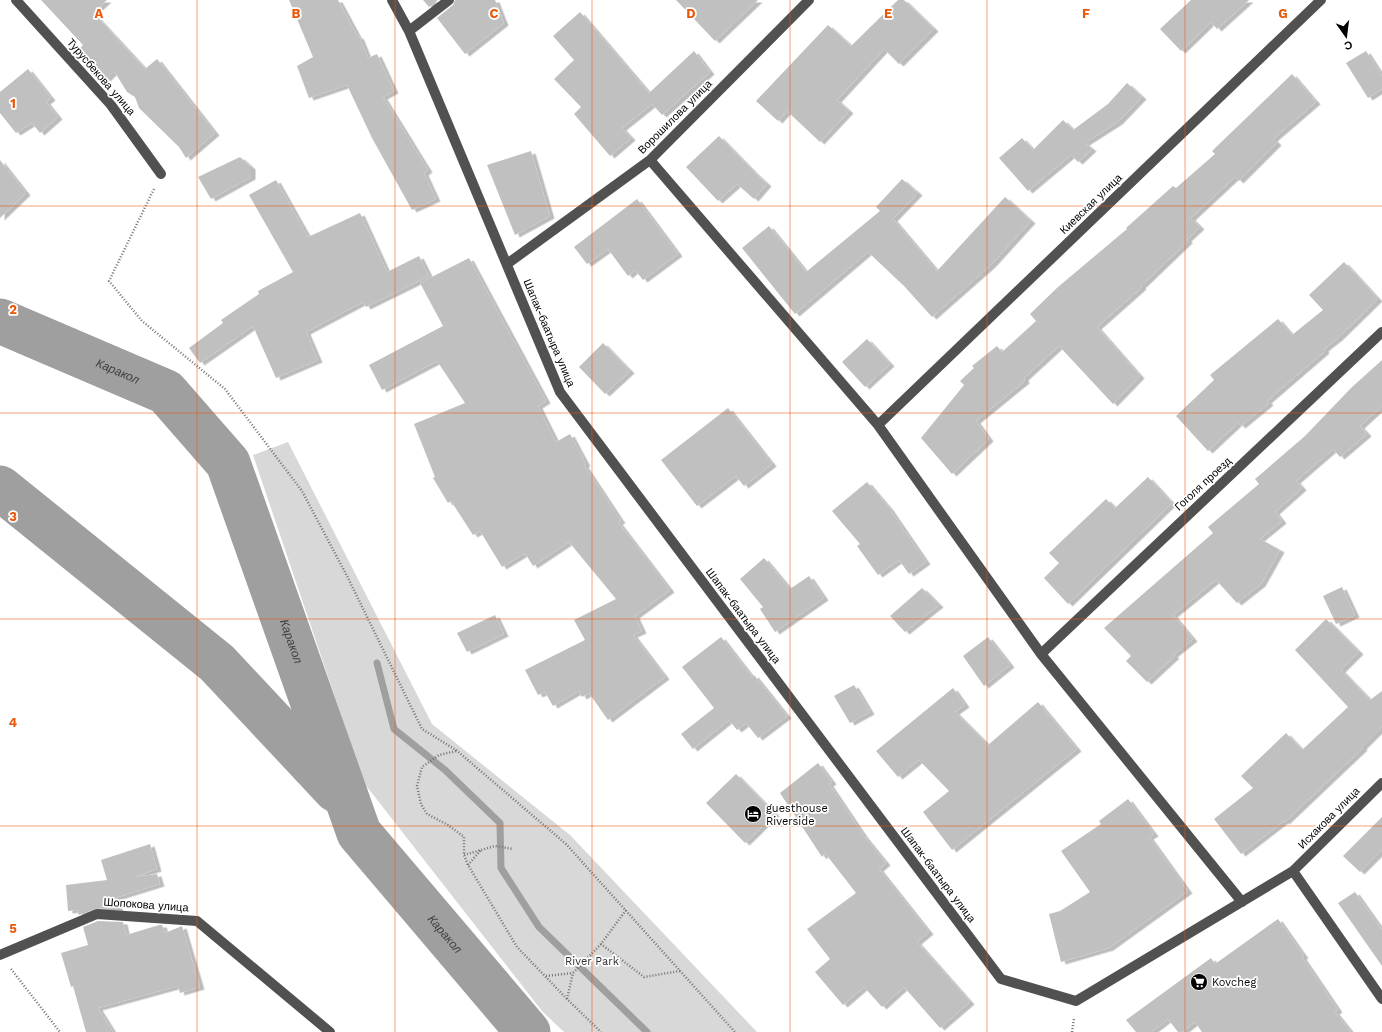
<svg xmlns="http://www.w3.org/2000/svg" width="1382" height="1032" font-family="'Work Sans',sans-serif">
<style>
.green{fill:#d8d8d8}
.lines{fill:none;stroke-linecap:round;stroke-linejoin:round}
.stream{stroke:#9f9f9f;stroke-width:7}
.river{stroke:#9f9f9f;stroke-width:45}
.building{fill:#c0c0c0;filter:url(#shadow)}
.path{stroke:#737373;stroke-width:2.5;stroke-dasharray:1 2;stroke-linecap:butt}
.minor{stroke:#515151;stroke-width:10}
.grid{fill:none;stroke:#e8590c;stroke-width:1;stroke-opacity:0.55}
.labels{text-anchor:middle;dominant-baseline:central;stroke-width:3.5;stroke-linejoin:round;paint-order:stroke}
.street-label{font-size:11px;fill:#000;stroke:#fff}
.poi-label{font-size:11px;fill:#000;stroke:#fff;text-anchor:start}
.park-label{font-size:11px;fill:#2f2f2f;stroke:#fff}
.water-label{font-size:12px;font-style:italic;fill:#404040;stroke:#fff}
.grid-label{font-size:13px;text-anchor:middle;font-weight:bold;fill:#e8590c;stroke:#fff;stroke-width:3.5;stroke-linejoin:round;paint-order:stroke}
</style>
<defs>
<filter id="shadow"><feDropShadow dx="4.5" dy="2.5" stdDeviation="0" flood-color="#0004"/></filter>
</defs>
<rect width="100%" height="100%" fill="#fff"/>
<!-- green -->
<path class="green" d="M 288,442 L 432,724 L 570,835 L 757,1032 L 564,1032 L 542,1011 L 364,783 L 253,455 Z"/>
<g class="lines">
<!-- stream -->
<path class="stream" d="M 377,663 L 394,729 L 445,770 L 500,823 L 501,868 L 539,927 L 647,1032"/>
<!-- river -->
<g class="river">
<path id="s1" d="M 0,321 L 166,392 L 228,463 L 359,833 L 528,1032"/>
<path d="M 0,488 L 217,663 L 336,790"/>
</g>
</g>
<!-- building -->
<path class="building" d="M 41,0 L 107,0 L 93,13 L 145,69 L 157,59 L 215,133 L 186,158 L 179,147 L 139,108 L 135,97 L 127,92 L 114,71 L 106,79 L 78,50 L 83,45 Z
M 289,0 L 338,0 L 358,37 L 359,36 L 368,58 L 377,54 L 394,91 L 383,97 L 428,170 L 424,173 L 436,199 L 412,210 L 372,138 L 347,85 L 309,98 L 297,66 L 313,57 Z
M 423,0 L 438,0 L 429,7 Z
M 455,0 L 495,0 L 504,23 L 465,54 L 437,18 L 453,5 Z
M 676,0 L 758,0 L 715,41 Z
M 898,0 L 904,0 L 934,29 L 899,64 L 884,49 L 837,100 L 849,111 L 820,142 L 787,111 L 778,121 L 756,101 L 828,25 L 851,46 Z
M 1191,0 L 1249,0 L 1217,29 L 1211,22 L 1181,51 L 1160,29 Z
M 580,12 L 649,93 L 694,51 L 710,72 L 662,115 L 652,104 L 622,128 L 631,138 L 610,156 L 574,114 L 581,107 L 554,79 L 574,60 L 553,36 Z
M 1366,51 L 1382,76 L 1382,89 L 1368,98 L 1346,63 Z
M 28,69 L 51,98 L 46,102 L 58,117 L 40,133 L 32,123 L 16,133 L 0,113 L 0,92 Z
M 1292,74 L 1316,102 L 1273,139 L 1277,143 L 1239,181 L 1235,177 L 1191,218 L 1200,227 L 1187,239 L 1188,241 L 1141,286 L 1142,287 L 1097,327 L 1140,376 L 1113,404 L 1059,346 L 1024,378 L 1025,381 L 976,421 L 989,439 L 952,474 L 921,438 L 964,385 L 960,381 L 974,368 L 972,366 L 997,346 L 1002,352 L 1036,321 L 1030,314 L 1058,287 L 1127,229 L 1126,228 L 1173,186 L 1176,188 L 1215,154 L 1212,151 Z
M 1127,83 L 1142,97 L 1118,122 L 1085,143 L 1092,149 L 1078,162 L 1071,155 L 1028,191 L 999,158 L 1022,138 L 1033,150 L 1063,120 L 1073,130 L 1108,104 Z
M 719,136 L 753,171 L 767,184 L 754,199 L 737,184 L 718,201 L 686,167 Z
M 531,151 L 550,216 L 515,235 L 487,165 Z
M 240,157 L 251,167 L 251,177 L 211,199 L 198,177 Z
M 0,160 L 26,193 L 0,218 Z
M 902,179 L 918,193 L 893,219 L 937,271 L 1005,197 L 1031,221 L 991,265 L 932,317 L 904,286 L 868,252 L 795,314 L 742,248 L 769,226 L 806,272 L 880,211 L 876,207 Z
M 276,180 L 308,237 L 360,213 L 387,272 L 419,256 L 429,276 L 366,307 L 363,302 L 306,332 L 318,360 L 276,378 L 253,326 L 200,363 L 189,348 L 223,323 L 221,320 L 259,294 L 258,291 L 293,272 L 249,195 Z
M 637,199 L 678,254 L 643,280 L 635,270 L 628,276 L 608,249 L 587,264 L 574,247 Z
M 469,258 L 546,401 L 538,406 L 556,442 L 570,434 L 586,464 L 584,465 L 621,521 L 618,522 L 670,590 L 635,616 L 642,631 L 633,635 L 665,677 L 608,720 L 589,693 L 582,697 L 579,691 L 553,706 L 545,692 L 538,695 L 525,670 L 585,640 L 574,620 L 616,599 L 569,542 L 533,566 L 525,553 L 502,567 L 480,531 L 473,535 L 451,501 L 448,503 L 433,478 L 435,477 L 414,424 L 465,403 L 437,361 L 382,390 L 369,365 L 443,326 L 420,283 Z
M 1344,262 L 1378,299 L 1338,338 L 1324,349 L 1325,351 L 1267,401 L 1269,403 L 1241,426 L 1238,423 L 1208,451 L 1176,416 L 1214,380 L 1210,375 L 1278,319 L 1292,335 L 1323,310 L 1309,295 Z
M 867,339 L 890,364 L 865,387 L 842,362 Z
M 603,343 L 630,371 L 605,394 L 579,367 Z
M 1382,360 L 1382,406 L 1360,426 L 1367,434 L 1340,457 L 1333,449 L 1296,481 L 1302,488 L 1275,512 L 1282,521 L 1260,539 L 1280,550 L 1261,584 L 1237,603 L 1216,580 L 1173,615 L 1193,639 L 1173,655 L 1175,656 L 1147,682 L 1126,661 L 1131,656 L 1104,628 L 1213,533 L 1208,527 L 1259,484 L 1255,479 L 1305,436 L 1351,388 Z
M 728,408 L 772,464 L 744,486 L 736,476 L 697,506 L 661,460 Z
M 1148,477 L 1172,503 L 1068,604 L 1044,578 L 1059,563 L 1049,553 L 1106,499 L 1115,508 Z
M 867,482 L 889,508 L 926,562 L 909,574 L 899,560 L 878,575 L 857,546 L 860,544 L 832,511 Z
M 764,558 L 790,589 L 809,576 L 824,598 L 775,632 L 760,609 L 763,607 L 740,579 Z
M 1342,587 L 1355,615 L 1336,624 L 1323,596 Z
M 922,588 L 939,605 L 905,632 L 890,616 Z
M 495,615 L 504,634 L 467,652 L 457,633 Z
M 1326,619 L 1359,652 L 1341,670 L 1370,700 L 1382,691 L 1382,727 L 1362,747 L 1363,748 L 1285,822 L 1284,821 L 1241,854 L 1214,819 L 1253,788 L 1241,776 L 1286,733 L 1302,750 L 1348,707 L 1295,650 Z
M 721,637 L 752,677 L 754,675 L 787,716 L 758,738 L 746,723 L 737,730 L 729,720 L 693,749 L 681,734 L 714,708 L 682,667 Z
M 988,637 L 1010,665 L 984,686 L 963,656 Z
M 854,685 L 870,712 L 850,723 L 834,696 Z
M 953,688 L 965,705 L 955,712 L 988,745 L 1038,702 L 1077,749 L 952,850 L 923,812 L 949,791 L 919,760 L 898,777 L 876,751 Z
M 818,763 L 832,782 L 829,784 L 864,836 L 886,863 L 879,869 L 929,932 L 917,942 L 970,1002 L 940,1028 L 904,987 L 882,1007 L 864,987 L 843,1005 L 815,972 L 830,959 L 807,929 L 856,893 L 825,853 L 822,857 L 780,793 Z
M 736,774 L 775,814 L 745,843 L 706,803 Z
M 1128,799 L 1154,834 L 1149,837 L 1188,891 L 1109,948 L 1061,962 L 1049,914 L 1060,911 L 1090,892 L 1061,851 L 1101,824 L 1099,821 Z
M 1382,817 L 1382,850 L 1360,872 L 1343,856 Z
M 150,844 L 157,869 L 134,877 L 157,874 L 160,884 L 115,898 L 119,909 L 97,908 L 79,915 L 77,910 L 68,911 L 66,885 L 107,880 L 101,860 Z
M 1355,892 L 1382,930 L 1382,966 L 1338,903 Z
M 1278,919 L 1304,956 L 1302,957 L 1338,1010 L 1335,1012 L 1351,1032 L 1202,1032 L 1195,1022 L 1182,1032 L 1178,1032 L 1168,1019 L 1151,1032 L 1136,1032 L 1126,1020 L 1211,958 L 1215,964 Z
M 98,921 L 123,922 L 126,935 L 159,925 L 162,925 L 165,933 L 182,926 L 200,987 L 180,993 L 178,986 L 98,1008 L 113,1032 L 86,1032 L 73,986 L 71,987 L 61,953 L 88,945 L 83,927 Z"/>
<g class="lines">
<!-- path -->
<path class="path" d="M 154,189 L 109,281 L 142,321 L 225,389 L 302,491 L 347,576 L 422,729 L 456,750 L 566,844 L 735,1032
M 456,751 L 439,755 L 422,767 L 417,786 L 421,804 L 427,814 L 448,825 L 464,837 L 464,855 L 468,865 L 517,947 L 567,999
M 464,855 L 495,846 L 513,849
M 468,865 L 481,850
M 626,910 L 601,944 L 644,977 L 680,971
M 601,944 L 573,973 L 567,999 L 601,1032
M 11,969 L 60,1032
M 546,976 L 573,973
M 1072,1032 L 1074,1018"/>
<!-- minor -->
<path class="minor" d="M 16,0 L 111,105 L 161,174
M 392,0 L 409,31 L 560,392 L 1001,979 L 1076,1001 L 1293,871 L 1382,999
M 409,31 L 449,0
M 650,160 L 878,425 L 1041,654 L 1242,902
M 507,264 L 650,160 L 809,0
M 878,425 L 1321,0
M 1041,654 L 1382,332
M 1293,871 L 1382,783
M 0,955 L 97,914 L 197,921 L 330,1032"/>
</g>
<!-- grid -->
<path class="grid" d="M 197,0 L 197,1032M 395,0 L 395,1032M 592,0 L 592,1032M 790,0 L 790,1032M 987,0 L 987,1032M 1185,0 L 1185,1032M 0,206 L 1382,206M 0,413 L 1382,413M 0,619 L 1382,619M 0,826 L 1382,826"/>
<!-- icons -->
<defs>
<g id="hotel-disc" transform="scale(0.9)"><circle r="9.5" fill="#000" stroke="#fff"/><path d="M-6-4.5h1.5V1H6V5H4.5V3h-9V5H-6ZM-4 0a1.8 1.8 0 1 1 3.6 0ZM.5 0V-2.5h3Q6-2.5 6 0Z" fill="#fff"/></g>
<g id="supermarket-disc" transform="scale(0.9)"><circle r="9.5" fill="#000" stroke="#fff"/><path d="M-6-5.5h2.5l.6 2H6L4.5 2H-2.5L-4.4-4H-6ZM-1.5 3.2a1.3 1.3 0 1 0 .1 0ZM3 3.2a1.3 1.3 0 1 0 .1 0Z" fill="#fff"/></g>
</defs>
<g fill-rule="evenodd">
<use href="#hotel-disc" x="753" y="814"/>
<use href="#supermarket-disc" x="1199" y="982"/>
</g>
<g class="labels">
<!-- street labels -->
<g class="street-label">
<text transform="translate(101 77) rotate(49)">Турусбекова улица</text>
<text transform="translate(675 117) rotate(-45)">Ворошилова улица</text>
<text transform="translate(1091 204) rotate(-44)">Киевская улица</text>
<text transform="translate(549 333) rotate(67)">Шапак-баатыра улица</text>
<text transform="translate(1203 484) rotate(-43)">Гоголя проезд</text>
<text transform="translate(743 616) rotate(53)">Шапак-баатыра улица</text>
<text transform="translate(1329 818) rotate(-45)">Исхакова улица</text>
<text transform="translate(938 875) rotate(53)">Шапак-баатыра улица</text>
<text transform="translate(146 905) rotate(4)">Шопокова улица</text>
</g>
<!-- poi labels -->
<g class="poi-label">
<text x="766" y="808">guesthouse<tspan x="766" dy="13">Riverside</tspan></text>
<text x="1212" y="982">Kovcheg</text>
</g>
<!-- park labels -->
<g class="park-label">
<text x="592" y="961">River Park</text>
</g>
<!-- water labels -->
<g class="water-label">
<text stroke="none"><textPath href="#s1" startOffset="128">Каракол</textPath></text>
<text stroke="none"><textPath href="#s1" startOffset="464">Каракол</textPath></text>
<text stroke="none"><textPath href="#s1" startOffset="800">Каракол</textPath></text>
</g>
</g>
<g class="grid-label">
<text x="99" y="18">A</text>
<text x="296" y="18">B</text>
<text x="494" y="18">C</text>
<text x="691" y="18">D</text>
<text x="888" y="18">E</text>
<text x="1086" y="18">F</text>
<text x="1283" y="18">G</text>
<text x="13" y="108">1</text>
<text x="13" y="314">2</text>
<text x="13" y="521">3</text>
<text x="13" y="727">4</text>
<text x="13" y="933">5</text>
</g>
<!-- north arrow -->
<g transform="translate(1346 36) rotate(166)" stroke="#ffffff" stroke-width="3" paint-order="stroke">
<path d="M0-3L7 15L0 10L-7 15Z" fill="#000000"/>
<text y="-6" font-size="11" font-weight="bold" text-anchor="middle" fill="#000000">С</text>
</g>
</svg>
